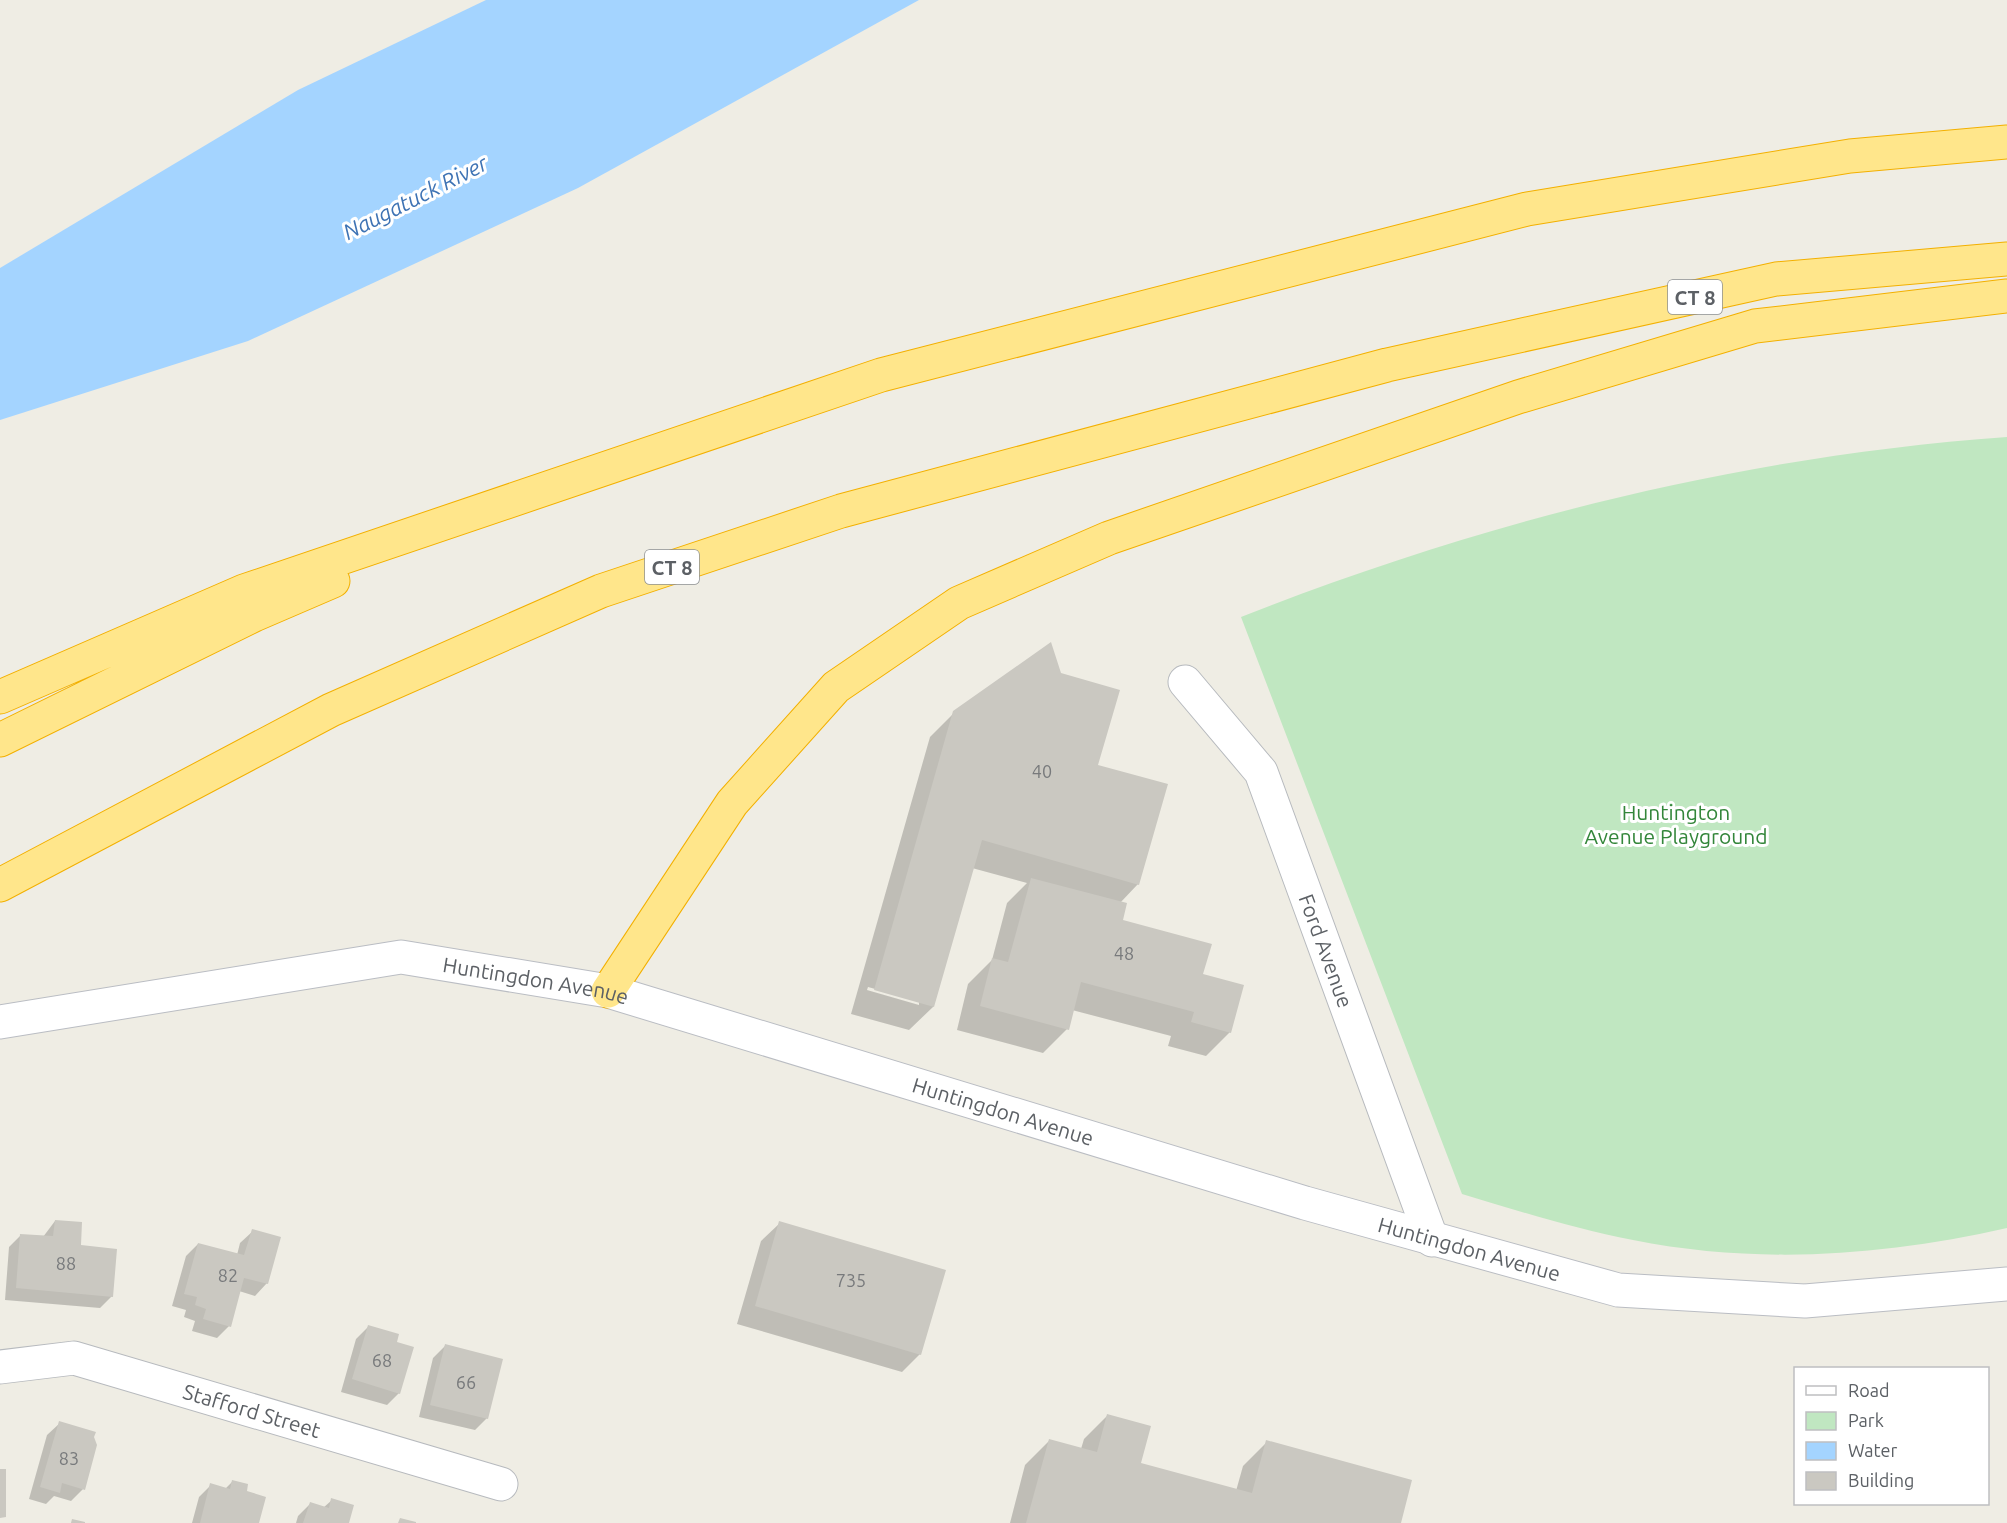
<svg xmlns="http://www.w3.org/2000/svg" width="2007" height="1523" font-family="Ubuntu,sans-serif">
<style>
.green{fill:#c0e7c1}
.water{fill:#a4d4ff}
.shadow{fill:#0003;fill-rule:evenodd}
.building{fill:#cac8c1}
.lines{fill:none;stroke-linecap:round;stroke-linejoin:round}
.street-casing{stroke:#b7babe;stroke-width:35}
.secondary-casing{stroke:#babdc3;stroke-width:35}
.highway-casing{stroke:#f3b000;stroke-width:35}
.street{stroke:#fff;stroke-width:33}
.secondary{stroke:#fff;stroke-width:33}
.highway{stroke:#ffe68b;stroke-width:33}
.labels{text-anchor:middle;dominant-baseline:central;stroke-width:6;stroke-linejoin:round;paint-order:stroke}
.number-label{font-size:18px;fill:#787a7c}
.shield{fill:#fff;stroke:#8d9093;stroke-width:1.5}
.shield-label{font-size:20px;font-weight:bold;fill:#5c6065}
.park-label{font-size:21px;fill:#33863a;stroke:#fff}
.street-label{font-size:21px;fill:#5c6065;stroke:#fff}
.water-label{font-size:22px;font-style:italic;fill:#3e73b4;stroke:#fff}
</style>
<rect width="100%" height="100%" fill="#efede4"/>
<!-- green -->
<path class="green" d="M 2007,437 L 2007,1228 C 1884,1256 1758,1265 1633,1240 C 1575,1229 1519,1211 1462,1194 L 1241,617 C 1487,520 1743,456 2007,437 Z"/>
<!-- water -->
<path class="water" d="M 486,0 L 919,0 L 578,188 L 248,341 L 0,420 L 0,268 L 298,90 Z"/>
<!-- shadow -->
<path class="shadow" d="M 1060,674 L 1138,884 L 1120,903 L 1121,921 L 1201,975 L 1230,1032 L 1206,1056 L 1168,1046 L 1171,1036 L 1072,1010 L 1067,1029 L 1043,1053 L 957,1030 L 968,984 L 992,960 L 1007,903 L 1027,883 L 972,868 L 933,1007 L 909,1030 L 851,1014 L 930,737 L 954,713 ZM 868,987 L 919,1001 L 919,1005 L 867,990 Z
M 55,1221 L 79,1247 L 112,1296 L 100,1308 L 5,1300 L 9,1247 L 21,1235 L 43,1237 Z
M 780,1223 L 920,1354 L 902,1372 L 737,1324 L 761,1241 Z
M 253,1231 L 267,1283 L 255,1296 L 239,1291 L 229,1326 L 217,1338 L 192,1331 L 195,1321 L 184,1317 L 186,1310 L 172,1306 L 186,1256 L 198,1244 L 237,1255 L 240,1243 Z
M 368,1327 L 395,1343 L 399,1393 L 387,1405 L 341,1392 L 356,1339 Z
M 445,1346 L 487,1418 L 475,1430 L 419,1417 L 433,1358 Z
M 1108,1415 L 1139,1464 L 1236,1491 L 1243,1466 L 1267,1442 L 1399,1523 L 1010,1523 L 1025,1465 L 1049,1441 L 1081,1449 L 1084,1439 Z
M 60,1423 L 83,1489 L 71,1501 L 54,1496 L 46,1504 L 29,1499 L 47,1435 Z
M 232,1482 L 258,1523 L 192,1523 L 199,1497 L 211,1485 L 225,1489 Z
M 332,1500 L 347,1523 L 296,1523 L 298,1516 L 310,1504 L 323,1508 Z"/>
<!-- building -->
<path class="building" d="M 1051,642 L 1061,673 L 1120,690 L 1098,765 L 1168,784 L 1139,885 L 982,840 L 934,1007 L 874,990 L 953,711 Z
M 1031,878 L 1127,903 L 1123,920 L 1212,944 L 1203,974 L 1244,985 L 1231,1033 L 1191,1022 L 1194,1012 L 1081,982 L 1069,1030 L 980,1006 L 992,958 L 1008,962 Z
M 55,1220 L 82,1222 L 81,1245 L 117,1249 L 113,1297 L 16,1288 L 20,1234 L 53,1236 Z
M 779,1221 L 946,1270 L 921,1355 L 755,1306 Z
M 252,1229 L 281,1237 L 268,1284 L 244,1278 L 231,1327 L 203,1319 L 206,1309 L 195,1305 L 197,1297 L 184,1294 L 198,1243 L 244,1255 Z
M 368,1325 L 399,1334 L 397,1342 L 414,1347 L 400,1394 L 352,1379 Z
M 445,1344 L 503,1359 L 488,1419 L 430,1405 Z
M 1107,1414 L 1151,1426 L 1141,1463 L 1252,1493 L 1266,1440 L 1412,1480 L 1401,1523 L 1026,1523 L 1049,1439 L 1097,1452 Z
M 59,1421 L 96,1432 L 94,1437 L 97,1445 L 85,1490 L 62,1483 L 60,1493 L 40,1487 Z
M 0,1469 L 6,1469 L 6,1517 L 0,1518 Z
M 232,1480 L 248,1484 L 247,1491 L 266,1497 L 259,1523 L 200,1523 L 210,1483 L 230,1489 Z
M 331,1498 L 354,1505 L 349,1523 L 303,1523 L 310,1502 L 329,1508 Z
M 400,1518 L 416,1522 L 416,1523 L 398,1523 Z
M 72,1519 L 85,1522 L 85,1523 L 71,1523 Z"/>
<g class="lines">
<!-- street casing -->
<g class="street-casing">
<g id="street">
<path id="s1" d="M 1185,682 L 1261,772 L 1432,1240"/>
<path id="s2" d="M 0,1367 L 74,1358 L 501,1484"/>
</g>
</g>
<!-- secondary casing -->
<g class="secondary-casing">
<g id="secondary">
<path id="s3" d="M 0,1022 L 401,957 L 608,991 L 1305,1203 L 1618,1290 L 1805,1301 L 2007,1284"/>
</g>
</g>
<!-- highway casing -->
<g class="highway-casing">
<path id="highway" d="M 0,697 L 244,591 L 881,375 L 1527,209 L 1850,156 L 2007,142
M 0,740 L 254,615 L 333,581
M 0,885 L 331,710 L 601,591 L 841,511 L 1387,365 L 1776,279 L 2007,259
M 608,991 L 732,803 L 836,687 L 959,603 L 1109,538 L 1518,397 L 1755,326 L 2007,296"/>
</g>
<!-- street -->
<use href="#street" class="street"/>
<!-- secondary -->
<use href="#secondary" class="secondary"/>
<!-- highway -->
<use href="#highway" class="highway"/>
</g>
<g class="labels">
<!-- number labels -->
<g class="number-label">
<text x="1042" y="771">40</text>
<text x="1124" y="953">48</text>
<text x="66" y="1263">88</text>
<text x="228" y="1275">82</text>
<text x="851" y="1280">735</text>
<text x="382" y="1360">68</text>
<text x="466" y="1382">66</text>
<text x="69" y="1458">83</text>
</g>
<!-- shield labels -->
<g class="shield">
<rect x="1668" y="280" width="54" height="34" rx="4.5"/>
<rect x="645" y="550" width="54" height="34" rx="4.5"/>
</g>
<g class="shield-label">
<text x="1695" y="297">CT 8</text>
<text x="672" y="567">CT 8</text>
</g>
<!-- park labels -->
<g class="park-label">
<text x="1676" y="812">Huntington<tspan x="1676" dy="24">Avenue Playground</tspan></text>
</g>
<!-- street labels -->
<g class="street-label">
<text stroke="none"><textPath href="#s1" startOffset="308">Ford Avenue</textPath></text>
<text stroke="none"><textPath href="#s3" startOffset="543">Huntingdon Avenue</textPath></text>
<text stroke="none"><textPath href="#s3" startOffset="1029">Huntingdon Avenue</textPath></text>
<text stroke="none"><textPath href="#s3" startOffset="1515">Huntingdon Avenue</textPath></text>
<text stroke="none"><textPath href="#s2" startOffset="260">Stafford Street</textPath></text>
</g>
<!-- water labels -->
<g class="water-label">
<text transform="translate(415 197) rotate(-27)">Naugatuck River</text>
</g>
</g>
<!-- legend -->
<rect x="1794" y="1367" width="195" height="138" fill="#ffffff" stroke="#bebfc1" stroke-width="1.5"/>
<rect x="1806" y="1386" width="30" height="9" fill="#ffffff" stroke="#bebfc1" stroke-width="1.5"/>
<text x="1848" y="1397" font-size="18" fill="#5c6065">Road</text>
<rect x="1806" y="1412" width="30" height="18" fill="#c0e7c1" stroke="#bebfc1" stroke-width="1.5"/>
<text x="1848" y="1427" font-size="18" fill="#5c6065">Park</text>
<rect x="1806" y="1442" width="30" height="18" fill="#a4d4ff" stroke="#bebfc1" stroke-width="1.5"/>
<text x="1848" y="1457" font-size="18" fill="#5c6065">Water</text>
<rect x="1806" y="1472" width="30" height="18" fill="#cac8c1" stroke="#bebfc1" stroke-width="1.5"/>
<text x="1848" y="1487" font-size="18" fill="#5c6065">Building</text>
</svg>
